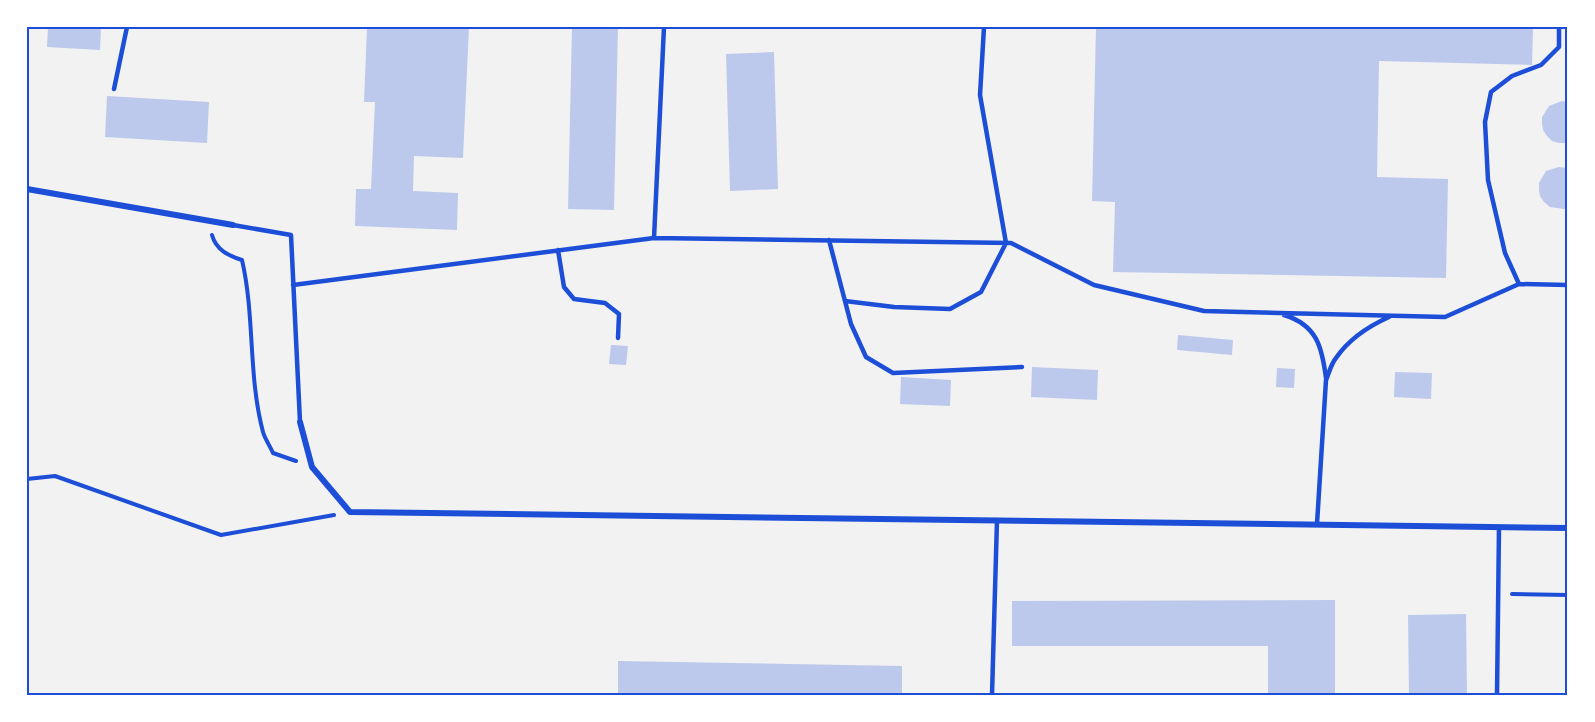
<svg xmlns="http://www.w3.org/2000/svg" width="1595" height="722" font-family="Arial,sans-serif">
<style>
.building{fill:#bdc9ec}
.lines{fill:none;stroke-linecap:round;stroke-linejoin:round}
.path{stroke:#1d4ed8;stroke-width:4}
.service{stroke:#1d4ed8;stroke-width:4.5}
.minor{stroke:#1d4ed8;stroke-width:6}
.neatline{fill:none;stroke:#1d4ed8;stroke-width:2}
</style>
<rect width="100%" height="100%" fill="#f2f2f2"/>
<!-- building -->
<path class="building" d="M 48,27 L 101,27 L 100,50 L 47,47 Z
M 367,27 L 469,27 L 463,158 L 414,156 L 413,191 L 458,193 L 457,230 L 355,226 L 356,189 L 371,189 L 375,102 L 364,102 Z
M 572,27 L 618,27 L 614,210 L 568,209 Z
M 1096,27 L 1533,27 L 1532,65 L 1379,61 L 1377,177 L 1448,179 L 1446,278 L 1113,272 L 1115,202 L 1092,201 Z
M 774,52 L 778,189 L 730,191 L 726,54 Z
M 107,96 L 209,102 L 207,143 L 105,137 Z
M 1562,101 L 1568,102 L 1568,143 L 1559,143 L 1552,141 L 1547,136 L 1543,130 L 1542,124 L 1542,117 L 1549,106 Z
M 1559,167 L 1568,168 L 1568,208 L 1564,209 L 1550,207 L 1544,202 L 1540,196 L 1539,190 L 1539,183 L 1546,171 Z
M 1178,335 L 1233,340 L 1232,355 L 1177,350 Z
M 611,345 L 628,346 L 626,365 L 609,364 Z
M 1032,367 L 1098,370 L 1097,400 L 1031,397 Z
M 1277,368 L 1295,369 L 1294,388 L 1276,387 Z
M 1395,372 L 1432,373 L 1431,399 L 1394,397 Z
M 901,377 L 951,380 L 950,406 L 900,404 Z
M 1335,600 L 1335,695 L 1268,695 L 1268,646 L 1012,646 L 1012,601 Z
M 1466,614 L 1467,695 L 1409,695 L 1408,615 Z
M 618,661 L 902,666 L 902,695 L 618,695 Z"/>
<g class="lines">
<!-- path -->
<path class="path" d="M 212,235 C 216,250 229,256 242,260 C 255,316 248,376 263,432 C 265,439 270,446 273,453 L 296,461
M 27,479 L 55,476 L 221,535 L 334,515
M 1512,594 L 1568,595"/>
<!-- service -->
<path class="service" d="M 114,89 L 127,27
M 233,225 L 291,235 L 300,422
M 654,238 L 664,27
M 829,240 L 851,324 L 866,357 L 893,373 L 1022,367
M 558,250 L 564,287 L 574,299 L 605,303 L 619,314 L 618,338
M 1519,284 L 1505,253 L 1488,180 L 1485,122 L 1491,92 L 1512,76 L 1541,65 L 1559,47 L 1559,27
M 293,285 L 654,238 L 1011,243 L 1094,285 L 1204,311 L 1445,317 L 1519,284 L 1568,285
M 845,301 L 894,307 L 950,309 L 981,292 L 1006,243 L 980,95 L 984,27
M 1284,315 C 1317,325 1322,347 1326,378
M 1317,524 L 1326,380 C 1329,373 1331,364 1336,358 C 1349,339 1369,326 1389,317
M 992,695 L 997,520
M 1497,695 L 1499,527"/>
<!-- minor -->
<path class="minor" d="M 27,189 L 233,225
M 300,422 L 312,467 L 350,512 L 1568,528"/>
</g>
<!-- border -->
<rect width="1595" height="722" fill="none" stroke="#ffffff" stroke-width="57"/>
<rect x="28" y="28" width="1538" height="666" class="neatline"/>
</svg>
